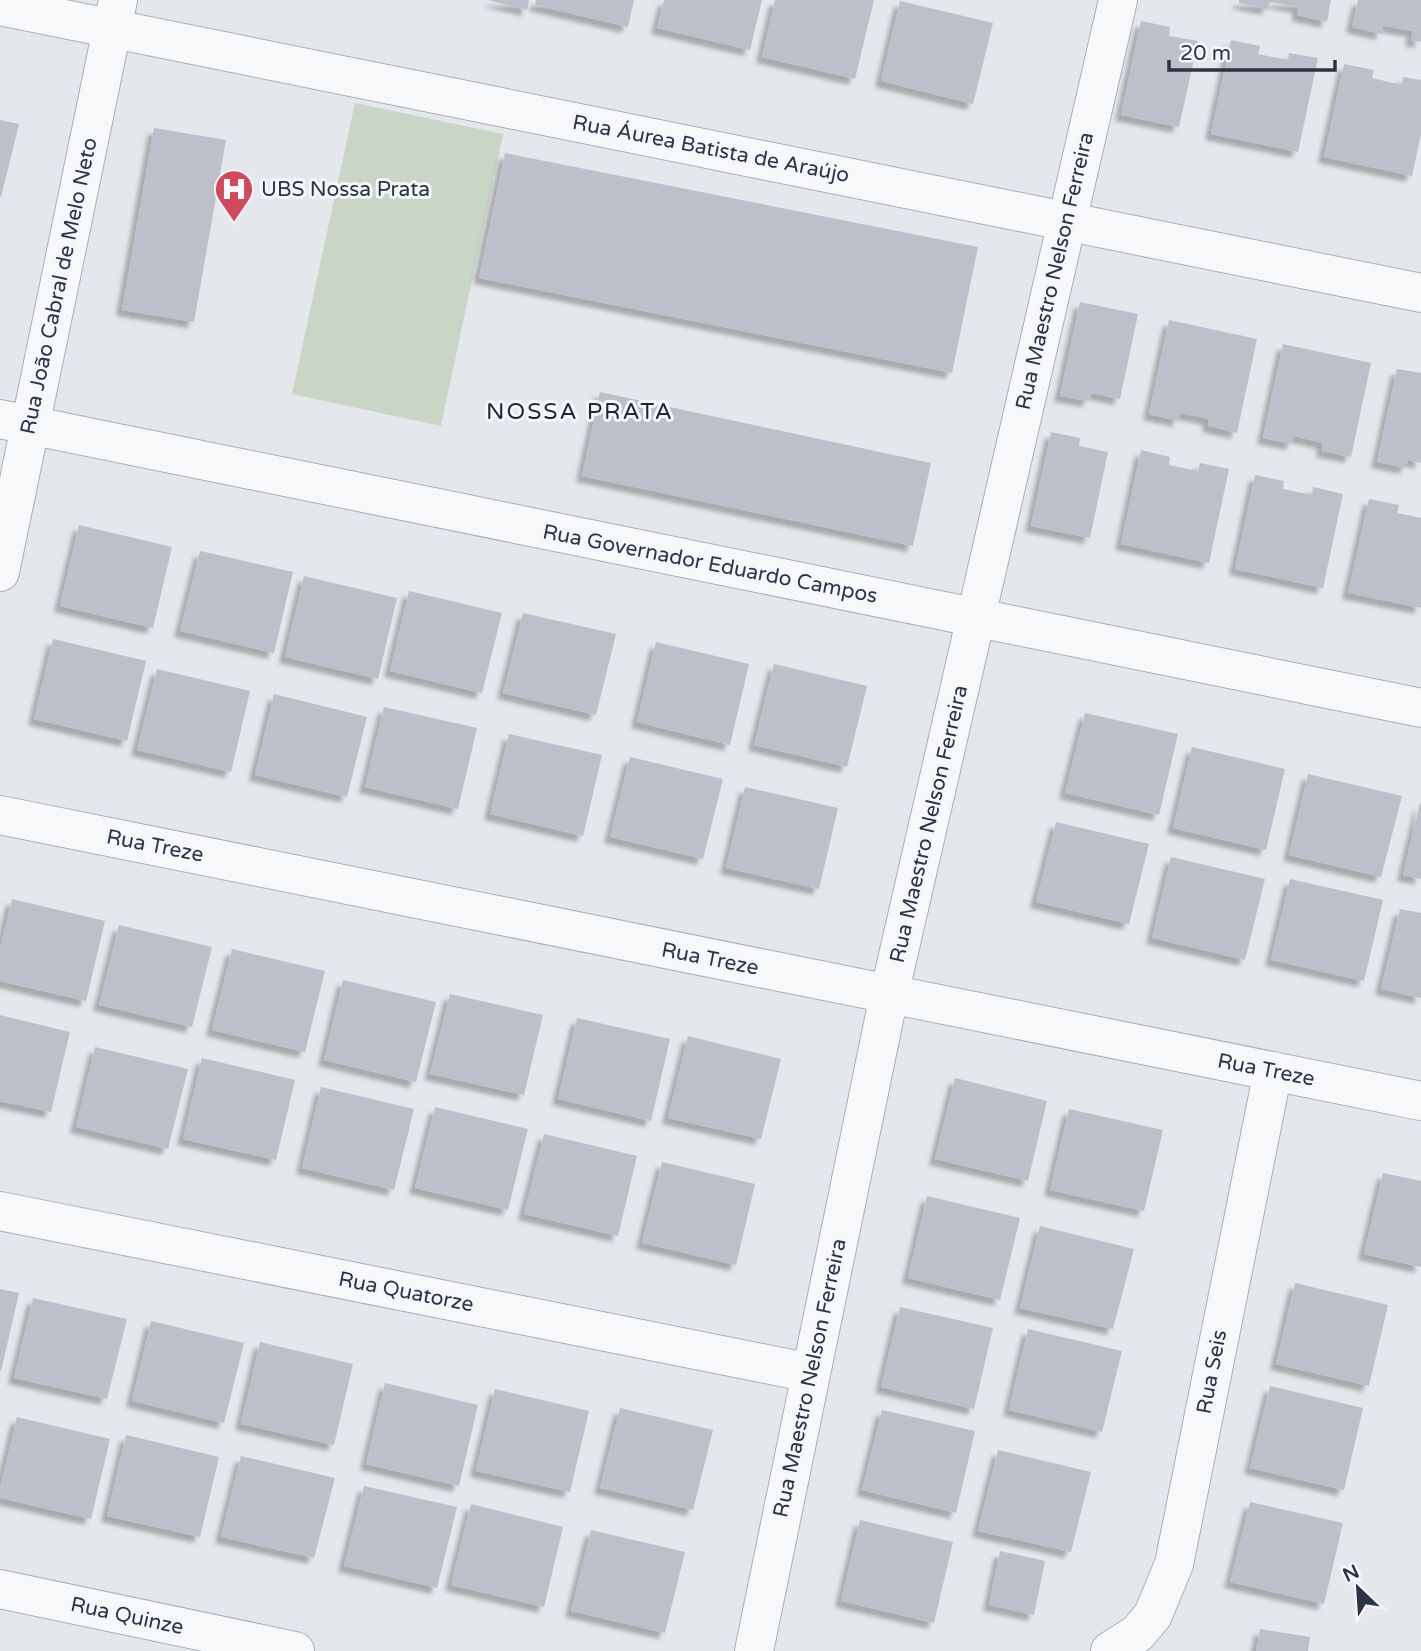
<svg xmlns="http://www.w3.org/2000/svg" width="1421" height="1651" font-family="'Varela Round',sans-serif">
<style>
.green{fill:#c9d6c5}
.building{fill:#bbc0ca;filter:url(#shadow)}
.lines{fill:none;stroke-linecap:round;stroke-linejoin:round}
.minor-casing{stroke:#a9aeb7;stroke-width:40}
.tertiary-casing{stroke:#a9aeb7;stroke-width:40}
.minor{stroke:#f7f8fa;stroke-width:38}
.tertiary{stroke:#f7f8fa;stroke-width:38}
.labels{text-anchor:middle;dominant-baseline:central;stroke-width:6;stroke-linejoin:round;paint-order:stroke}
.street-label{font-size:21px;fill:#2b3445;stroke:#f4f6f9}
.poi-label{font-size:21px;fill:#2b3445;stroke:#f4f6f9;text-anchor:start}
.neighbourhood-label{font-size:23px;letter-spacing:2px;fill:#1d2536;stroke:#f4f6f9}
</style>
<defs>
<filter id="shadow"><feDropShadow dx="-6" dy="6" stdDeviation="2" flood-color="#0004"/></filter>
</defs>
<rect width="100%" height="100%" fill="#e4e7ec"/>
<!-- green -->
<path class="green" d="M 355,103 L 503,134 L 441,426 L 292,394 Z"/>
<!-- building -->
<path class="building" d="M 488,0 L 529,0 L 527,10 Z
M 536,0 L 634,0 L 628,27 L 535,5 Z
M 664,0 L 762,0 L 750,50 L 657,28 Z
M 775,0 L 874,0 L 855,79 L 762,57 Z
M 1239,0 L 1331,0 L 1327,22 L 1297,15 L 1299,7 L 1270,2 L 1268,9 L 1239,3 Z
M 1358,0 L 1421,0 L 1421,42 L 1411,40 L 1413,31 L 1383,26 L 1382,34 L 1352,27 Z
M 900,1 L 993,23 L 973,104 L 881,81 Z
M 1141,21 L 1170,27 L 1169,36 L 1198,41 L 1179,127 L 1121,115 Z
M 1231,40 L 1260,46 L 1258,54 L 1288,60 L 1289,53 L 1318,58 L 1298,152 L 1211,134 Z
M 1344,64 L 1374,70 L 1372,78 L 1402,85 L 1403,77 L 1421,80 L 1421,134 L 1412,176 L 1324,157 Z
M 0,120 L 19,124 L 1,197 L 0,197 Z
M 154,128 L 226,140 L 194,322 L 122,310 Z
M 505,153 L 978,247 L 952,373 L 479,278 Z
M 1080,302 L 1138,314 L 1120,399 L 1091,393 L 1089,401 L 1060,396 Z
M 1169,320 L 1257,339 L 1237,433 L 1208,426 L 1209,419 L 1180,413 L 1179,421 L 1149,414 Z
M 1283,344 L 1371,363 L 1351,457 L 1322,451 L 1323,443 L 1294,436 L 1292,444 L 1263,438 Z
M 1397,369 L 1421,373 L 1421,463 L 1408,460 L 1406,468 L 1377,462 Z
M 600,392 L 931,463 L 913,546 L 582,476 Z
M 1051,432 L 1080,438 L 1079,446 L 1108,452 L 1090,538 L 1031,526 Z
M 1141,450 L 1170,457 L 1169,465 L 1198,471 L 1200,463 L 1229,469 L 1209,563 L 1121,544 Z
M 1255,475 L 1284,481 L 1283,489 L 1312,495 L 1313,487 L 1343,494 L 1323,588 L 1235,569 Z
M 1369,499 L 1399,505 L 1397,513 L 1421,518 L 1421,608 L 1348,593 Z
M 79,525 L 172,547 L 153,628 L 60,606 Z
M 200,551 L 293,572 L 274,653 L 180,631 Z
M 304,576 L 397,598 L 378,679 L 285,657 Z
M 409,591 L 502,613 L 482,693 L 390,671 Z
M 523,613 L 616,634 L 596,715 L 503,693 Z
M 53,639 L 146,661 L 127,741 L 34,719 Z
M 656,642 L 749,664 L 730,745 L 637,722 Z
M 774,664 L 867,686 L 847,767 L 754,745 Z
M 157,669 L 250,691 L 231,772 L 137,750 Z
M 274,694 L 367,717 L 347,797 L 255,775 Z
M 384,707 L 477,728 L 458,809 L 365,787 Z
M 1085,713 L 1178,734 L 1159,815 L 1065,793 Z
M 509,734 L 602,755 L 583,836 L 490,814 Z
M 1192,747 L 1285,769 L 1266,850 L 1173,828 Z
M 630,757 L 723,779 L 703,859 L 610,837 Z
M 1308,774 L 1402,796 L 1381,877 L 1289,855 Z
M 745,787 L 838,808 L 819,889 L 726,868 Z
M 1420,803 L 1421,804 L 1421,879 L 1403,875 Z
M 1056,822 L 1149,844 L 1129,924 L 1036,902 Z
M 1171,857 L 1265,879 L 1245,960 L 1152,938 Z
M 1290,879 L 1383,900 L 1364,981 L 1271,960 Z
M 12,899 L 105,921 L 86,1001 L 0,981 L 0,949 Z
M 1400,909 L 1421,913 L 1421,998 L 1381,989 Z
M 119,925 L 212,947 L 192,1027 L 99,1005 Z
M 232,949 L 325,971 L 305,1052 L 212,1030 Z
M 343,980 L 436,1002 L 416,1082 L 324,1060 Z
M 450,994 L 543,1015 L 524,1095 L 430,1074 Z
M 0,1015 L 70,1032 L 51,1112 L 0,1101 Z
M 577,1018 L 670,1039 L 651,1121 L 558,1099 Z
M 688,1036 L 781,1059 L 761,1139 L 668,1118 Z
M 95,1047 L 188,1069 L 168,1149 L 76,1127 Z
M 202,1058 L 295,1080 L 276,1160 L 183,1139 Z
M 955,1078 L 1047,1101 L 1028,1181 L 935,1159 Z
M 321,1087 L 414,1109 L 394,1190 L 302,1168 Z
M 435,1107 L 528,1129 L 508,1210 L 415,1188 Z
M 1069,1109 L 1163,1130 L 1144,1211 L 1050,1190 Z
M 544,1134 L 637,1156 L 618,1236 L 524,1214 Z
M 662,1162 L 755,1184 L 736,1265 L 642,1243 Z
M 1383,1173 L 1421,1181 L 1421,1267 L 1364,1254 Z
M 927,1196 L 1020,1218 L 1000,1300 L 908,1278 Z
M 1040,1226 L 1134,1249 L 1113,1329 L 1020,1308 Z
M 1295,1283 L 1388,1305 L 1369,1386 L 1276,1364 Z
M 0,1289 L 19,1293 L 1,1371 L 0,1370 Z
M 33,1298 L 127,1319 L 107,1399 L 14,1378 Z
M 900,1307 L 993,1328 L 974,1409 L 881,1387 Z
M 151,1321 L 244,1343 L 224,1423 L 132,1401 Z
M 1028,1329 L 1122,1351 L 1102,1432 L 1009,1410 Z
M 260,1342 L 353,1364 L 334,1445 L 241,1424 Z
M 385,1383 L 478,1405 L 459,1486 L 366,1464 Z
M 1270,1386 L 1363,1408 L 1344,1490 L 1250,1468 Z
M 495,1389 L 589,1411 L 570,1492 L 476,1471 Z
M 620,1408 L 713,1430 L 693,1510 L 600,1488 Z
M 882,1410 L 975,1431 L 956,1513 L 862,1490 Z
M 17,1417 L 110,1439 L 91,1519 L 0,1498 L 0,1488 Z
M 126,1435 L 219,1457 L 200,1537 L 107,1516 Z
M 998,1450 L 1091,1472 L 1071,1552 L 978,1531 Z
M 241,1456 L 335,1478 L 314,1558 L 221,1537 Z
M 364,1486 L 457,1507 L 437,1588 L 344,1566 Z
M 1250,1502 L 1343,1523 L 1324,1604 L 1230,1582 Z
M 471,1504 L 563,1527 L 544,1607 L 451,1585 Z
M 860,1520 L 953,1542 L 934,1623 L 841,1601 Z
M 591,1530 L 685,1552 L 665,1633 L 571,1611 Z
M 1000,1551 L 1045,1561 L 1034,1615 L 989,1605 Z
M 1260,1629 L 1310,1637 L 1308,1651 L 1256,1651 Z"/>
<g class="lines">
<!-- minor casing -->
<g class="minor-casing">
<path id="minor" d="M 0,419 L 1421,708
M 0,572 L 118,0
M 0,815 L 1421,1101
M 0,1211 L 811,1373
M 0,1589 L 295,1651
M 754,1651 L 889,995 L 1118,0
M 1110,1651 L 1138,1633 L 1153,1615 L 1174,1564 L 1273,1071"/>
</g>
<!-- tertiary casing -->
<g class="tertiary-casing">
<path id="tertiary" d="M 0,6 L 1421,293"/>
</g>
<!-- minor -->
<use href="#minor" class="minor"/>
<!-- tertiary -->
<use href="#tertiary" class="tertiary"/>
</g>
<!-- icons -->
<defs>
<g id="hospital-pin" transform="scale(2.0125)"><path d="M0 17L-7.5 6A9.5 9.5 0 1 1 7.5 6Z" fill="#d1495b" stroke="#f4f6f9"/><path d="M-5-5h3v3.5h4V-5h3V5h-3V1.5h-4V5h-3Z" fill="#fff"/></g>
</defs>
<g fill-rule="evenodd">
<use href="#hospital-pin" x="234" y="189"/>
</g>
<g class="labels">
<!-- street labels -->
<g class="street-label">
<text transform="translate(711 149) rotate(11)">Rua Áurea Batista de Araújo</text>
<text transform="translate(1055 271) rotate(-77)">Rua Maestro Nelson Ferreira</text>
<text transform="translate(59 286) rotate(-78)">Rua João Cabral de Melo Neto</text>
<text transform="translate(710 564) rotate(11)">Rua Governador Eduardo Campos</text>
<text transform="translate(929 824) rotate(-77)">Rua Maestro Nelson Ferreira</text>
<text transform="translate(155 846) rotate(11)">Rua Treze</text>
<text transform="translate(710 959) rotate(11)">Rua Treze</text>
<text transform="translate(1266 1070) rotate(11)">Rua Treze</text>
<text transform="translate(406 1292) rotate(11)">Rua Quatorze</text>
<text transform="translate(1212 1372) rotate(-79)">Rua Seis</text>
<text transform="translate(810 1378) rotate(-78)">Rua Maestro Nelson Ferreira</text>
<text transform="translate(127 1616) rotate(12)">Rua Quinze</text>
</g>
<!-- poi labels -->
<g class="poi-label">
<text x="261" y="189">UBS Nossa Prata</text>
</g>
<!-- neighbourhood labels -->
<g class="neighbourhood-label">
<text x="580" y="412">NOSSA PRATA</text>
</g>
</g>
<!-- north arrow -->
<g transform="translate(1358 1588) rotate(335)" stroke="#f4f6f9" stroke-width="5" paint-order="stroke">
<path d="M0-5L12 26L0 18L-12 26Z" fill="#2b3445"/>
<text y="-10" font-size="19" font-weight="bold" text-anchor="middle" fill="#2b3445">N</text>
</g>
<!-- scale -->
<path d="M1169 60v10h166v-10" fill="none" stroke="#2b3445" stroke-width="3.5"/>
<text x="1180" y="60" font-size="21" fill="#2b3445" stroke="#f4f6f9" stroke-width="5" paint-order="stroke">20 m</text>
</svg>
